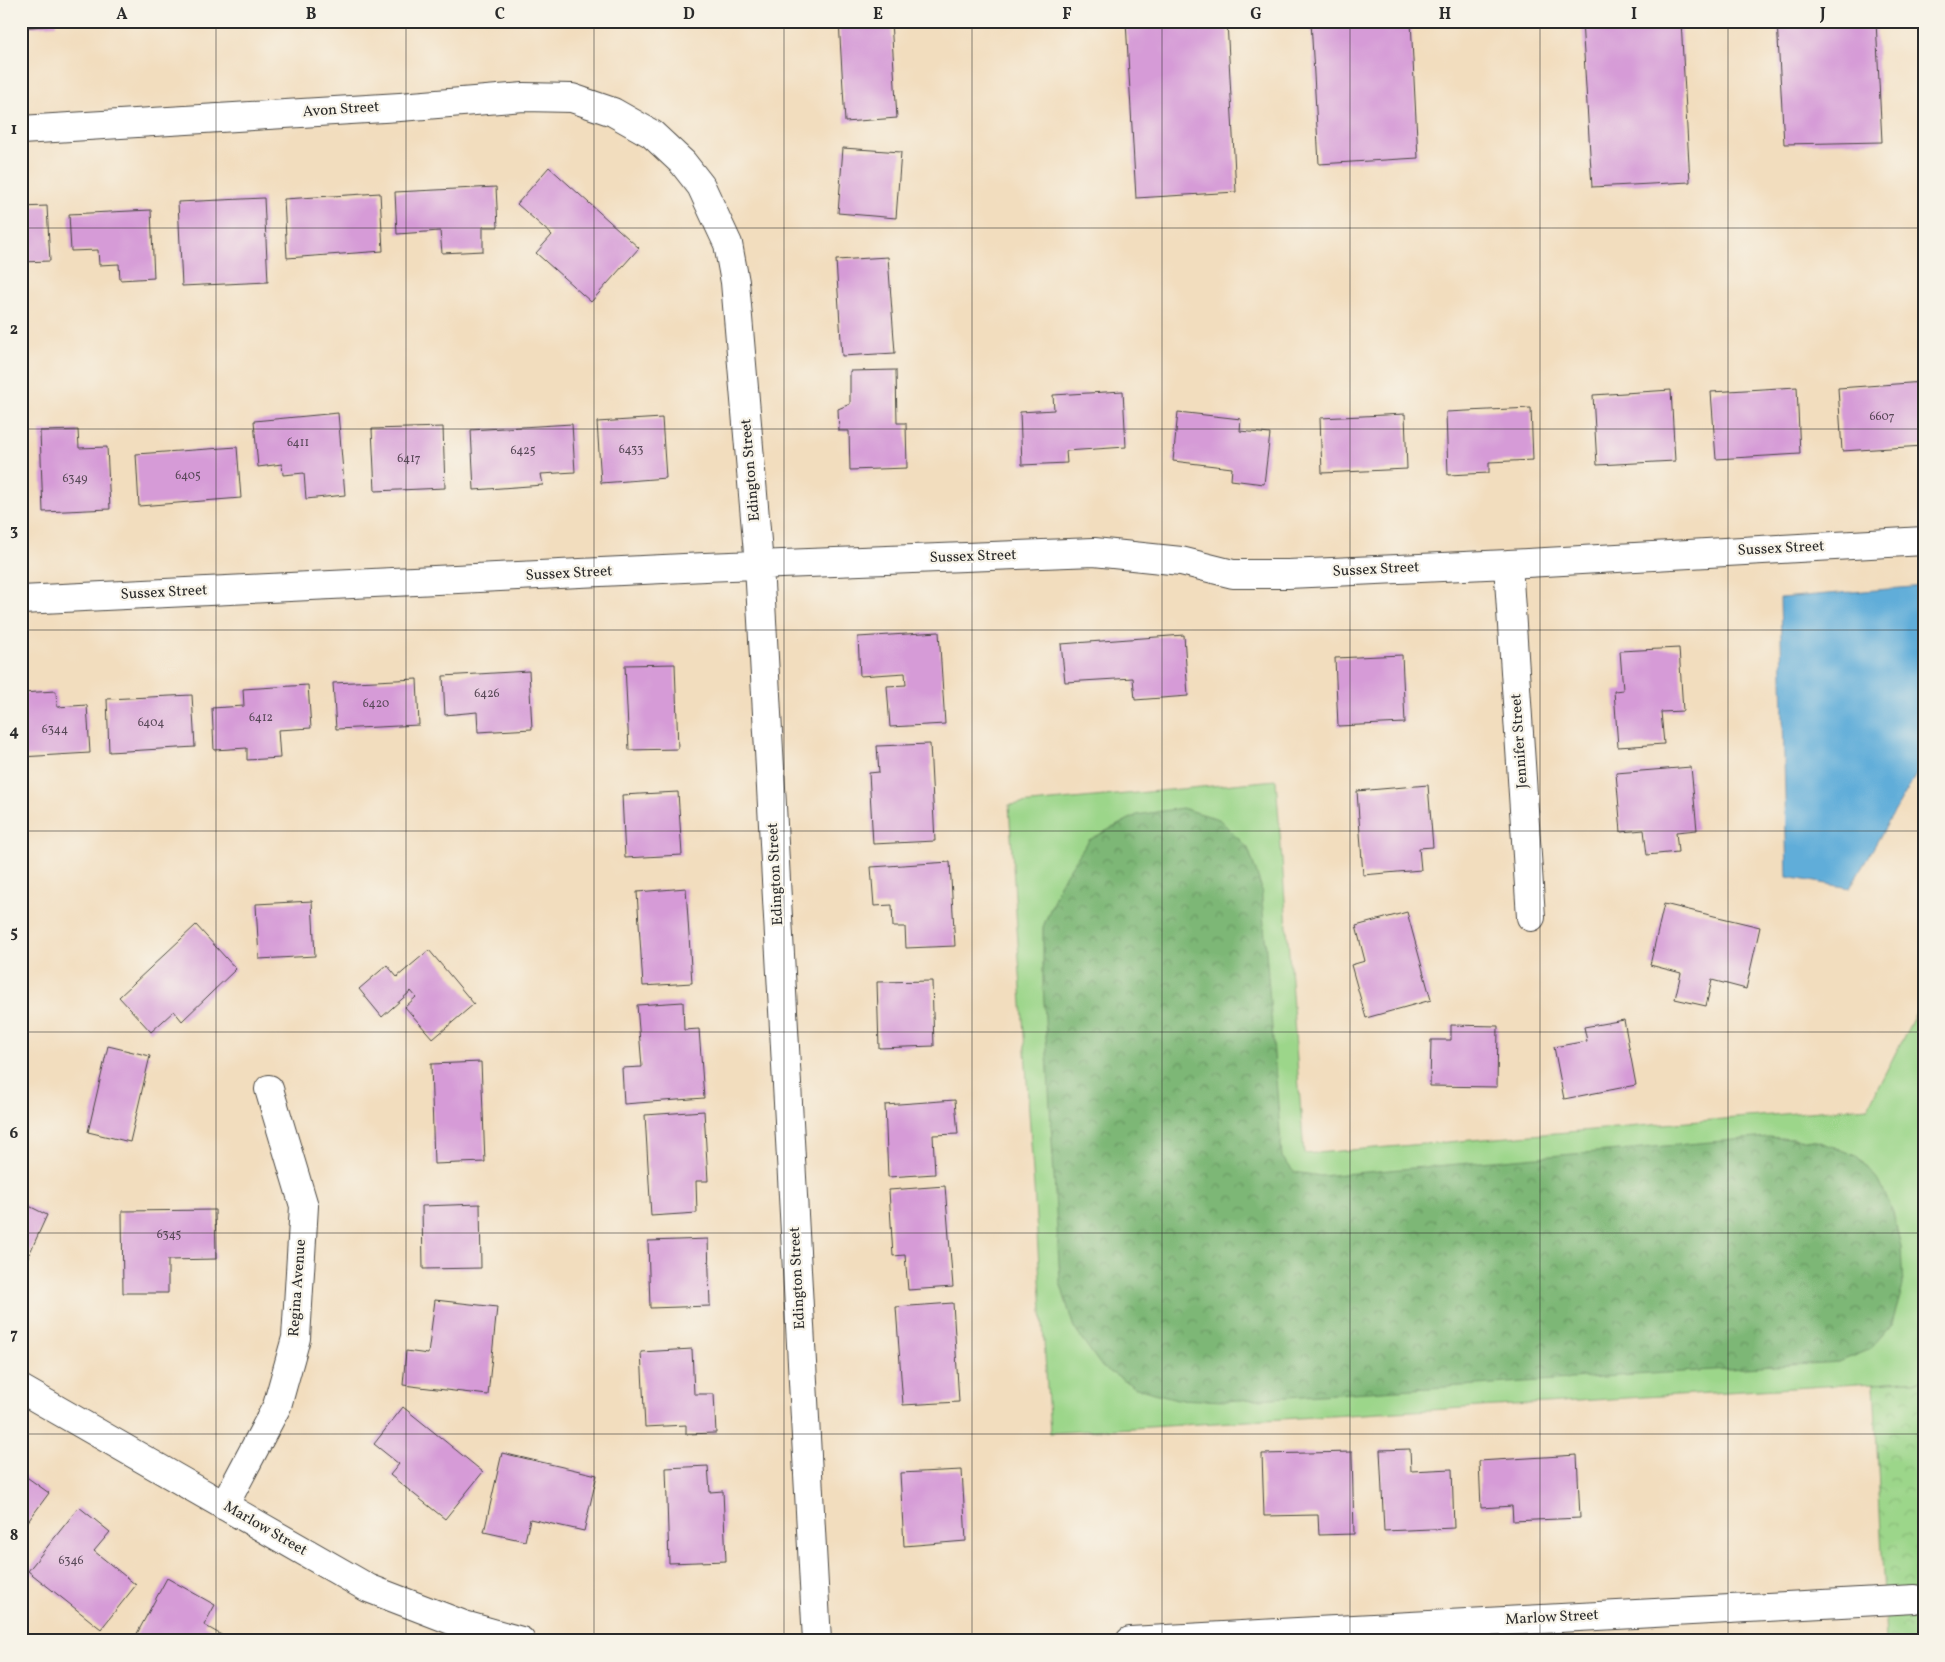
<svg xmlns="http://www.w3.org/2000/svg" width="1945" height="1662" font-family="Vollkorn,serif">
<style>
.grass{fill:#9cd68a;stroke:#64805a}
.forest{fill:url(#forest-crowns);stroke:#547150}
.park{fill:url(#park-crowns);stroke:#64805a}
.water{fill:#60add9;stroke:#466c82}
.building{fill:#d69bd7}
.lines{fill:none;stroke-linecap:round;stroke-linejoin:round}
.street-casing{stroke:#494641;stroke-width:30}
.street{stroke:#fff;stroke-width:28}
.grid{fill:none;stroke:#2b2b2b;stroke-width:1;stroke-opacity:0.55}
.labels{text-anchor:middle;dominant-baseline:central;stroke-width:4.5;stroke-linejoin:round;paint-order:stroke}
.number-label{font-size:12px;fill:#564756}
.street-label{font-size:15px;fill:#2b2b2b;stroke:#f7f3e8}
.neatline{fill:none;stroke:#2b2b2b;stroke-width:2}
.grid-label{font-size:16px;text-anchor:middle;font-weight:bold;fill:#2b2b2b}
</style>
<defs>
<pattern id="forest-crowns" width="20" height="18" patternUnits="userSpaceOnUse" patternTransform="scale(1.25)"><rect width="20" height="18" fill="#7db776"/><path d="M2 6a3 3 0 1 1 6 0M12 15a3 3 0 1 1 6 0" fill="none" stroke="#679561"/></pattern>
<pattern id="park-crowns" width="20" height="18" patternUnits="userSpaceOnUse" patternTransform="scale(1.25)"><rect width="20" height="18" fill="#9cd68a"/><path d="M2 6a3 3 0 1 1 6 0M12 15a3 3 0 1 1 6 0" fill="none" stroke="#87b877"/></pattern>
</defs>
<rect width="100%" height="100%" fill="#f7f3e8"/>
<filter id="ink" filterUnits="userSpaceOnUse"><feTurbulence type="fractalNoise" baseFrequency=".02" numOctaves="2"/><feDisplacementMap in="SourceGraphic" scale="10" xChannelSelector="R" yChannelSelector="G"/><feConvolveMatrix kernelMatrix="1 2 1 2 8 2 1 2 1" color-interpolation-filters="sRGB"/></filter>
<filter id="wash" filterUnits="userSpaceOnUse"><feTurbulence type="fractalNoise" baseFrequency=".0096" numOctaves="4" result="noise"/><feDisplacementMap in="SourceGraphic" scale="20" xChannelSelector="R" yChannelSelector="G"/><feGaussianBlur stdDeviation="1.12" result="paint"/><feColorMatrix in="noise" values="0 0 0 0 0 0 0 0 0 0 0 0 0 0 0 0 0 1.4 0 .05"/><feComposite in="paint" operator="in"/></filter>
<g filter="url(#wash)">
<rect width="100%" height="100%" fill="#f2ddbe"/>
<!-- grass -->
<path class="grass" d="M 1276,780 L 1304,1154 L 1868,1107 L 1924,997 L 1924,1380 L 1050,1433 L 1009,805 Z"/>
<!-- forest -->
<path class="forest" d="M 1182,808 L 1219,819 L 1248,848 L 1261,886 L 1282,1157 L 1294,1172 L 1321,1176 L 1768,1137 L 1817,1141 L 1857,1156 L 1879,1181 L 1893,1212 L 1901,1247 L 1903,1286 L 1892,1324 L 1870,1349 L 1839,1362 L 1225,1401 L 1177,1399 L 1136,1388 L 1102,1367 L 1074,1328 L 1060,1282 L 1043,984 L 1043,927 L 1061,882 L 1089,840 L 1137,815 Z"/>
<!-- park -->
<path class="park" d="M 1924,1380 L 1924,1641 L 1886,1641 L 1874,1383 Z"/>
<!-- water -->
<path class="water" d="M 1924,586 L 1924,761 L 1850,888 L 1787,877 L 1780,598 Z"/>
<g id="blocks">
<!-- building -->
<path class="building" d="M 21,21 L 56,21 L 56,25 L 21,28 Z
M 839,21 L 891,21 L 897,118 L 845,122 Z
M 1126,21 L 1227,21 L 1236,192 L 1136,198 Z
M 1311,21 L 1411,21 L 1418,158 L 1319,164 Z
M 1582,21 L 1681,21 L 1690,182 L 1592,187 Z
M 1777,21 L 1876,21 L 1882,142 L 1784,144 Z
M 843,148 L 901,152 L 896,218 L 838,213 Z
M 549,167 L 639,248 L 591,302 L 536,253 L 552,235 L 517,204 Z
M 496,187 L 498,227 L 483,227 L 483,251 L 442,253 L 440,231 L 397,234 L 395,192 Z
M 380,193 L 383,251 L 287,258 L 284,199 Z
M 264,198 L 268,282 L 182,286 L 178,202 Z
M 47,206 L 50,261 L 21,262 L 21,207 Z
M 151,210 L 154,278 L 120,280 L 119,264 L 99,265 L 98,250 L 71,251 L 69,214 Z
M 888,257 L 895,353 L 842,356 L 836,260 Z
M 896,370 L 897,423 L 906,423 L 907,468 L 850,470 L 849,431 L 839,431 L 838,409 L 850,404 L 850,371 Z
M 1924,382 L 1924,446 L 1842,451 L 1838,388 Z
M 1797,387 L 1800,454 L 1716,459 L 1711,392 Z
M 1671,390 L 1675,461 L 1597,465 L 1593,395 Z
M 1123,391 L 1126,447 L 1066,451 L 1067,463 L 1022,465 L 1020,412 L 1054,410 L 1053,395 Z
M 1531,408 L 1533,460 L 1489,462 L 1489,473 L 1448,475 L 1446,412 Z
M 1178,412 L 1241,419 L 1240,431 L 1270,434 L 1264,484 L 1231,480 L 1232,468 L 1173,461 Z
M 338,413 L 345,495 L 306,499 L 304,473 L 283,475 L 282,464 L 258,467 L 254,421 Z
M 1405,414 L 1407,469 L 1322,473 L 1320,418 Z
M 662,418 L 666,478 L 601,483 L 597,422 Z
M 572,424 L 575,472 L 541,474 L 543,485 L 474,490 L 471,430 Z
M 443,427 L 445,488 L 375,491 L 372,429 Z
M 78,430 L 79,448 L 107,447 L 110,509 L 43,512 L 40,431 Z
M 237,447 L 241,498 L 139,506 L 136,454 Z
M 939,632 L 945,724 L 890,727 L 887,686 L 906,685 L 905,673 L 860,676 L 858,637 Z
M 1184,635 L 1188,696 L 1135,700 L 1133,678 L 1065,682 L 1061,644 Z
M 1679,648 L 1683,711 L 1661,712 L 1664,744 L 1618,747 L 1614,691 L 1623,690 L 1620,651 Z
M 1402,655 L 1405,723 L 1338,726 L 1335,658 Z
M 675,664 L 678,749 L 629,750 L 625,665 Z
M 529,671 L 532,729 L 478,732 L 477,712 L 445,715 L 443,676 Z
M 417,679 L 419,725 L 336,729 L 333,683 Z
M 308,685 L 311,728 L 278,730 L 280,758 L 247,760 L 247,748 L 214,750 L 212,708 L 244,706 L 243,689 Z
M 56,691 L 57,707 L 87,705 L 90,753 L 21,757 L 21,693 Z
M 192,695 L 195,747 L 109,752 L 107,699 Z
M 930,744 L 935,841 L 873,844 L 869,773 L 879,772 L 877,746 Z
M 1691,767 L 1697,830 L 1676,832 L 1678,852 L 1647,855 L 1644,830 L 1621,832 L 1616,773 Z
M 1428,785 L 1433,847 L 1419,848 L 1421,870 L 1363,875 L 1357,791 Z
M 678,792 L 682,855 L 625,858 L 622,795 Z
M 950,862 L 955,946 L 906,948 L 905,927 L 893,927 L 892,905 L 874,906 L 871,867 Z
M 686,888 L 692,983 L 643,986 L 637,892 Z
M 312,901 L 315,956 L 259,959 L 256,904 Z
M 1664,904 L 1760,927 L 1746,989 L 1712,980 L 1706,1006 L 1675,999 L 1681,973 L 1650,965 Z
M 1407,912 L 1431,1000 L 1366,1018 L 1351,965 L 1365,961 L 1356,926 Z
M 196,925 L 236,969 L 182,1021 L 174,1011 L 151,1032 L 119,997 Z
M 429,950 L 474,1004 L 433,1039 L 405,1007 L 416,997 L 411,991 L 382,1017 L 359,989 L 387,965 L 397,977 Z
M 932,981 L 934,1046 L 879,1048 L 877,982 Z
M 683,1002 L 684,1030 L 699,1029 L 704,1098 L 624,1104 L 622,1068 L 642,1067 L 637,1005 Z
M 1624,1020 L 1636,1085 L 1564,1099 L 1554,1047 L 1587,1041 L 1584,1027 Z
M 1451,1025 L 1498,1026 L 1497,1087 L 1430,1086 L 1431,1040 L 1451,1040 Z
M 108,1046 L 150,1056 L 130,1142 L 88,1132 Z
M 481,1062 L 485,1162 L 434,1164 L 431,1064 Z
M 955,1100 L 958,1134 L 933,1135 L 935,1174 L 888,1177 L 885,1105 Z
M 704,1111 L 708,1181 L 696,1181 L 697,1213 L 651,1216 L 645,1115 Z
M 945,1186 L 953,1287 L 908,1290 L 905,1255 L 893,1256 L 889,1190 Z
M 21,1202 L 47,1215 L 23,1268 L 21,1268 Z
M 480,1204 L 481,1268 L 423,1269 L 422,1206 Z
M 215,1210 L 216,1259 L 168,1260 L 168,1293 L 123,1293 L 122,1211 Z
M 708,1239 L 710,1306 L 650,1308 L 648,1241 Z
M 435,1300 L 497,1307 L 488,1395 L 403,1385 L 406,1351 L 428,1354 Z
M 953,1303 L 959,1402 L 903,1405 L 896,1307 Z
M 692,1349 L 694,1394 L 714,1394 L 716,1433 L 686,1434 L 686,1425 L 645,1427 L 641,1352 Z
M 403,1407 L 483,1472 L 445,1519 L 390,1475 L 399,1464 L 374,1444 Z
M 1410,1449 L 1411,1471 L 1452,1469 L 1454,1528 L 1384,1531 L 1380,1450 Z
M 1352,1452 L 1354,1534 L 1319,1535 L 1318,1515 L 1264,1516 L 1262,1454 Z
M 502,1453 L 597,1475 L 584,1531 L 530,1519 L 525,1541 L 484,1532 Z
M 1577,1455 L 1580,1518 L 1513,1521 L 1512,1506 L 1481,1508 L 1479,1461 Z
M 708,1466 L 710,1492 L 723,1491 L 726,1561 L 669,1563 L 666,1468 Z
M 962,1470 L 966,1541 L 904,1546 L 900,1473 Z
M 21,1473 L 49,1493 L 21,1531 Z
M 79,1507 L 110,1532 L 94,1551 L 136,1585 L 101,1629 L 28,1571 Z
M 167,1578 L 215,1605 L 204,1625 L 232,1641 L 133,1641 Z"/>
</g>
</g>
<g filter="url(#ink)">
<use href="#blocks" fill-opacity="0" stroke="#494641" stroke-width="1"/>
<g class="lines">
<!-- street casing -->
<g class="street-casing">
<path id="street" d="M 21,130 L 400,107 L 524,97 L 572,98 L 613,112 L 652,134 L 683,163 L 701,186 L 728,244 L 735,282 L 759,565 L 817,1641
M 1508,564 L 1531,917
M 21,600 L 705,567 L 1094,552 L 1181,561 L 1233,574 L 1288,574 L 1508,564 L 1924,541
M 21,1389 L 368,1588 L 464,1625 L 521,1641
M 224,1506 L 277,1406 L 296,1338 L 304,1206 L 269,1089
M 1130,1641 L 1915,1599"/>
</g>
<!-- street -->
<use href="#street" class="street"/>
</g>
</g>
<!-- grid -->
<path class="grid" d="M 216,21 L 216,1641M 406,21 L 406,1641M 594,21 L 594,1641M 784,21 L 784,1641M 972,21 L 972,1641M 1162,21 L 1162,1641M 1350,21 L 1350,1641M 1540,21 L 1540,1641M 1728,21 L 1728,1641M 21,228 L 1924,228M 21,429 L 1924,429M 21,630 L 1924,630M 21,831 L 1924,831M 21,1032 L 1924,1032M 21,1233 L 1924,1233M 21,1434 L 1924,1434"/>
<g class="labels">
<!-- number labels -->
<g class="number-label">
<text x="1882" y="417">6607</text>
<text x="298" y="443">6411</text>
<text x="631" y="450">6433</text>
<text x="523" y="451">6425</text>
<text x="409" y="459">6417</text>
<text x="188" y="476">6405</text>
<text x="75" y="479">6349</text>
<text x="487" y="694">6426</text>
<text x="376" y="704">6420</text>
<text x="261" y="718">6412</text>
<text x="151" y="723">6404</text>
<text x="55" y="730">6344</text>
<text x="169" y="1235">6345</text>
<text x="71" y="1561">6346</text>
</g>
<!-- street labels -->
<g class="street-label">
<text transform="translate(341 110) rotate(-4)">Avon Street</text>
<text transform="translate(751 470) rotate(-95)">Edington Street</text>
<text transform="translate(1781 549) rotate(-3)">Sussex Street</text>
<text transform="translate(973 557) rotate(-2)">Sussex Street</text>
<text transform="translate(1376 570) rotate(-3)">Sussex Street</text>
<text transform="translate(569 574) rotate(-3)">Sussex Street</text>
<text transform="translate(164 593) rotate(-3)">Sussex Street</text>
<text transform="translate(1520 741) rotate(-94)">Jennifer Street</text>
<text transform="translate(776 874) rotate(-93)">Edington Street</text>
<text transform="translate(798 1278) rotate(-93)">Edington Street</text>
<text transform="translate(298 1288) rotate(-86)">Regina Avenue</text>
<text transform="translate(265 1529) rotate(30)">Marlow Street</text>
<text transform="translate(1552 1618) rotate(-3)">Marlow Street</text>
</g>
</g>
<!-- margin -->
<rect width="1945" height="1662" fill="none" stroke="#f7f3e8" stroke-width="55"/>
<rect x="28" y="28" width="1890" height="1606" class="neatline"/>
<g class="grid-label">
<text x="122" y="19">A</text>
<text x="311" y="19">B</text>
<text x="500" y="19">C</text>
<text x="689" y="19">D</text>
<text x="878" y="19">E</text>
<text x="1067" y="19">F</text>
<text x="1256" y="19">G</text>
<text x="1445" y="19">H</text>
<text x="1634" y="19">I</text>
<text x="1823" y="19">J</text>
<text x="14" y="134">1</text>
<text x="14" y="334">2</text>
<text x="14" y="535">3</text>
<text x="14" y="736">4</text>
<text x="14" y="937">5</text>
<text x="14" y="1138">6</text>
<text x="14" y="1339">7</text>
<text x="14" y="1540">8</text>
</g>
</svg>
